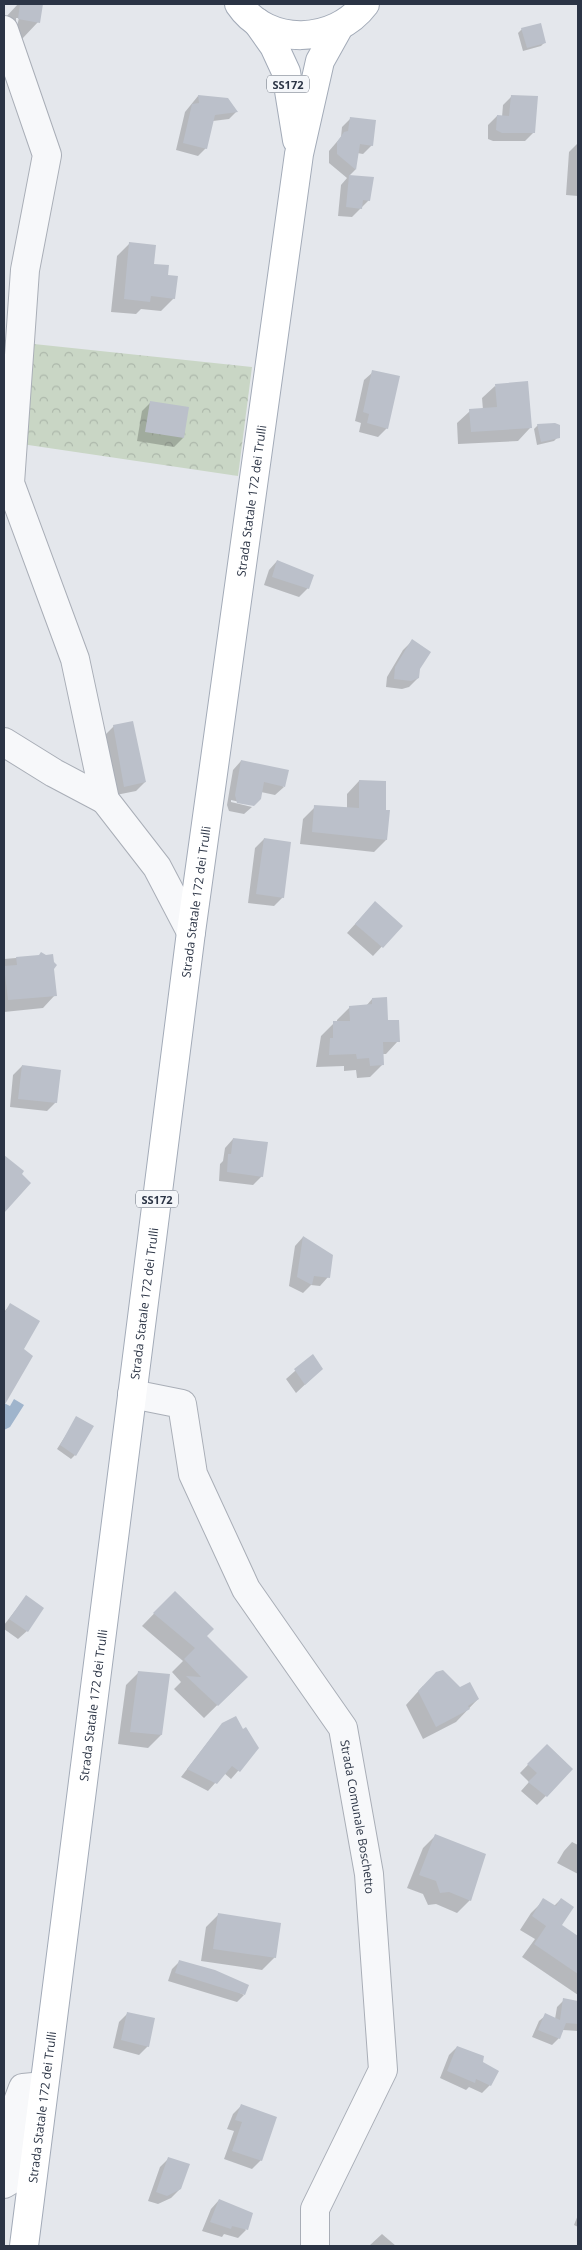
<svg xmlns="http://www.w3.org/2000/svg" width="582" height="2250" font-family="'Open Sans',sans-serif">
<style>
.forest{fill:url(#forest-crowns)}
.water{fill:#9fb4cc}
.shadow{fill:#0003;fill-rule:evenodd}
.building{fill:#bbc0ca}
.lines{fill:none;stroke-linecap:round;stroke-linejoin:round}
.minor-casing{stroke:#a9aeb7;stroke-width:30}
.major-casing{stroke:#a3abb8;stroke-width:30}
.minor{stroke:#f7f8fa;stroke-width:28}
.major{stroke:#fff;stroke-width:28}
.labels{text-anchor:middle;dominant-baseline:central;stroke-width:4;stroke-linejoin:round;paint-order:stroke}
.shield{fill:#f4f6f9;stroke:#676e7b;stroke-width:1}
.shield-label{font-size:11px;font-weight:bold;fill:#2b3445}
.street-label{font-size:12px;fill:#2b3445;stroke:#f4f6f9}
</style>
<defs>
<pattern id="forest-crowns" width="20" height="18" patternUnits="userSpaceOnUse" patternTransform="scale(1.25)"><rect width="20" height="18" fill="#c9d6c5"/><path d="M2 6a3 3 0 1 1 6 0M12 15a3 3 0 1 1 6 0" fill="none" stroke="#adb8ab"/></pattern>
</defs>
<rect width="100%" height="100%" fill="#e4e7ec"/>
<!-- forest -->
<path class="forest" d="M 15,342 L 252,367 L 238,476 L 8,442 Z"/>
<!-- water -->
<path class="water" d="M 14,1399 L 24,1405 L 10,1427 L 4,1430 L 4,1403 L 10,1406 Z"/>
<!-- shadow -->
<path class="shadow" d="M 18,4 L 42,5 L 38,22 L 22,39 L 4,36 L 5,18 ZM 16,18 L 19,18 L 17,26 L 16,25 Z
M 522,29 L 545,42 L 541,46 L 523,51 L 518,33 Z
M 198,96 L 236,112 L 229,119 L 213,121 L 206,148 L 198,156 L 176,150 L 185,112 Z
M 511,97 L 534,132 L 525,141 L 493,141 L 488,139 L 488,125 L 497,116 L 502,117 L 503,105 Z
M 351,118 L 372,145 L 363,154 L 357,153 L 355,170 L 349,176 L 372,178 L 369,200 L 352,217 L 338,216 L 341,185 L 347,178 L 329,163 L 329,151 L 341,137 L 342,127 Z
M 577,144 L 578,196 L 566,195 L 569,152 Z
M 130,243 L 167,276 L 174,298 L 161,311 L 141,309 L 136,314 L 111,312 L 117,256 Z
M 373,372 L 387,428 L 378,437 L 359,432 L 361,423 L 355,421 L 364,380 Z
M 495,386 L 530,428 L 518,441 L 458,444 L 457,423 L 470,411 L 483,410 L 482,398 Z
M 151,402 L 188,408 L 183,438 L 174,447 L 137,441 L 142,411 Z
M 538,425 L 558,437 L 554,441 L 537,445 L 534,429 Z
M 277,561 L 308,588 L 299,597 L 264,585 L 269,570 Z
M 412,641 L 418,669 L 418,678 L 409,687 L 402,689 L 386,687 L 387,677 L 403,650 Z
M 114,726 L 145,782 L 136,791 L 116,795 L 105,735 Z
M 241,761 L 284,787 L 275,795 L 261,792 L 253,805 L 231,800 L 231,802 L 252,807 L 244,814 L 229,811 L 227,805 L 233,770 Z
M 359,781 L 386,840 L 374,852 L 300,844 L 303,819 L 315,807 L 347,808 L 347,794 Z
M 264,839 L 283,897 L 274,906 L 248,903 L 255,848 Z
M 366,912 L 401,926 L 373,956 L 347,933 Z
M 39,956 L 52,963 L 55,995 L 43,1008 L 4,1012 L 4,959 Z
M 372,999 L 398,1041 L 386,1054 L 382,1054 L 383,1064 L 370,1077 L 357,1078 L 356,1070 L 344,1071 L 344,1066 L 316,1067 L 321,1036 L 334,1023 L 337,1023 L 337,1020 L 350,1007 L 366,1006 Z
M 22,1066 L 56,1102 L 47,1111 L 10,1107 L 13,1075 Z
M 233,1139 L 262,1176 L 253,1185 L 219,1181 L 220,1164 L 223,1161 L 225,1148 Z
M 6,1159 L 30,1183 L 4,1212 L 4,1161 Z
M 303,1237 L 328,1277 L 320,1286 L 311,1285 L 303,1293 L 289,1286 L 295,1246 Z
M 10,1305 L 22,1350 L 11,1391 L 4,1398 L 4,1312 Z
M 313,1355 L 312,1378 L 296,1393 L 286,1379 Z
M 77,1418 L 75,1455 L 71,1459 L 57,1449 Z
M 175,1592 L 205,1636 L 246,1677 L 204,1718 L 174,1689 L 181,1682 L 172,1672 L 183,1661 L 142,1626 Z
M 26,1597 L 27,1631 L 18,1639 L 4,1629 L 4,1625 Z
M 139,1672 L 169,1675 L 161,1735 L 148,1748 L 118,1744 L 126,1685 Z
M 423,1686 L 460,1689 L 478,1699 L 456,1722 L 423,1739 L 406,1705 Z
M 243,1731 L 258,1748 L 231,1779 L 224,1773 L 208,1791 L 181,1777 L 215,1733 Z
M 547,1745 L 572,1769 L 537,1805 L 521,1791 L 529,1782 L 520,1773 Z
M 435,1836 L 470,1900 L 457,1913 L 436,1904 L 428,1905 L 423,1894 L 407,1888 L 423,1848 Z
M 572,1842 L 578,1845 L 578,1874 L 557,1863 L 564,1851 Z
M 561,1899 L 560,1926 L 578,1937 L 578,1995 L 522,1957 L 535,1939 L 520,1930 L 531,1913 L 544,1900 L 554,1906 Z
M 219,1914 L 275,1957 L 262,1970 L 201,1961 L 206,1927 Z
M 179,1962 L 244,1995 L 237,2002 L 168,1981 L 172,1969 Z
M 564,2000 L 578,2002 L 578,2031 L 563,2030 L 559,2038 L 552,2045 L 532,2037 L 539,2021 L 546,2015 L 555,2019 L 557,2007 Z
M 127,2014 L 148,2046 L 139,2055 L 113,2048 L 119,2022 Z
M 457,2047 L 490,2085 L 482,2093 L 469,2087 L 466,2090 L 440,2078 L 449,2055 Z
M 241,2106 L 261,2160 L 252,2169 L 224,2159 L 234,2131 L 227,2129 L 233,2114 Z
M 169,2158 L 180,2189 L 171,2198 L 158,2204 L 148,2201 L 160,2167 Z
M 219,2200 L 246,2230 L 238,2238 L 224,2234 L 222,2237 L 202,2231 L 211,2209 Z
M 578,2215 L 578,2227 L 574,2225 Z
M 382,2234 L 396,2246 L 369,2246 Z"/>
<!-- building -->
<path class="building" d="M 20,4 L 43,4 L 40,23 L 18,19 Z
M 541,23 L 546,43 L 527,48 L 521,28 Z
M 198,95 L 228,98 L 238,112 L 215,115 L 207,149 L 183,143 L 192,104 L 199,103 Z
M 511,95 L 538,96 L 535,133 L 502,133 L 496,130 L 497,115 L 509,116 Z
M 350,117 L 376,120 L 373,146 L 360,144 L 356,170 L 337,154 L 337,142 L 344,132 L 348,131 Z
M 349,175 L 374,177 L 370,201 L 363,200 L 362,209 L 346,207 Z
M 129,242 L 156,245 L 154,264 L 169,265 L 168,275 L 178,276 L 175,299 L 151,296 L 150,302 L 124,299 Z
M 372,370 L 400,376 L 388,429 L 367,423 L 369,414 L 363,412 Z
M 528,381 L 532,428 L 471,432 L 469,409 L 497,407 L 495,384 Z
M 150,401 L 189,407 L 184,438 L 145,432 Z
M 555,423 L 560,425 L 560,438 L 541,442 L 537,424 Z
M 277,560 L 314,575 L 309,589 L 272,577 Z
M 412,639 L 431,652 L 420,669 L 419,678 L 411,681 L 394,679 L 395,667 Z
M 133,721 L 146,782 L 124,787 L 113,725 Z
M 241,760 L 289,770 L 285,787 L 264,782 L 261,799 L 254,806 L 237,803 L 235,795 Z
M 359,780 L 386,781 L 386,810 L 390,810 L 387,840 L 312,832 L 314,805 L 359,808 Z
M 264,838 L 291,842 L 284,898 L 256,894 Z
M 375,901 L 403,926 L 383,948 L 355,924 Z
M 41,952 L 46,955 L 53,954 L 54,962 L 57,965 L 54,969 L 57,996 L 8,1000 L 4,966 L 17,965 L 16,957 L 39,955 Z
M 387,997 L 388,1020 L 399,1020 L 400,1042 L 383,1042 L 384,1065 L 370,1066 L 369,1058 L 357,1059 L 356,1054 L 329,1055 L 330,1038 L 333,1038 L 333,1021 L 350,1021 L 349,1006 L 372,1004 L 372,998 Z
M 22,1065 L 61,1070 L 57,1103 L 18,1099 Z
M 233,1138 L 268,1142 L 263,1177 L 227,1172 L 228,1154 L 231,1154 Z
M 4,1155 L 24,1171 L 22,1174 L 31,1183 L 4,1213 Z
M 303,1236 L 333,1255 L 330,1278 L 314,1276 L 312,1285 L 297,1277 Z
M 10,1303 L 40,1321 L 24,1349 L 33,1356 L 4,1406 L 4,1314 Z
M 313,1354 L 323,1369 L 305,1385 L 294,1369 Z
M 76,1416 L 94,1426 L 76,1456 L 60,1445 Z
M 175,1591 L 214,1629 L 207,1636 L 248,1677 L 218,1706 L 186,1676 L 201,1677 L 184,1659 L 195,1648 L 153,1613 Z
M 26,1595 L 44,1608 L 28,1632 L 9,1619 Z
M 443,1670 L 460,1687 L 470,1682 L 479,1699 L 468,1706 L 470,1709 L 436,1727 L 418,1691 L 436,1672 Z
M 138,1671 L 170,1674 L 162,1735 L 130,1732 Z
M 236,1716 L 243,1729 L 246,1727 L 259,1748 L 240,1772 L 232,1766 L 217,1784 L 187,1769 L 222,1723 Z
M 547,1744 L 573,1769 L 547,1797 L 528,1782 L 537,1773 L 527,1764 Z
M 435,1834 L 486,1854 L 471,1901 L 449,1892 L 440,1893 L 436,1881 L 419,1875 Z
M 543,1898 L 556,1906 L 561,1898 L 574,1907 L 562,1925 L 578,1936 L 578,1974 L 534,1944 L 546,1926 L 532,1916 Z
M 218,1913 L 281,1923 L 276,1958 L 213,1949 Z
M 179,1960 L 215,1970 L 249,1985 L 245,1995 L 175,1973 Z
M 563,1998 L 578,2001 L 578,2024 L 566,2023 L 560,2039 L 538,2030 L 545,2013 L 560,2020 Z
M 127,2012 L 155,2018 L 149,2047 L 121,2040 Z
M 457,2046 L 484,2056 L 483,2062 L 499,2071 L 491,2086 L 476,2079 L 475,2083 L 447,2071 Z
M 241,2104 L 277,2117 L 262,2161 L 232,2151 L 242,2122 L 235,2120 Z
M 168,2157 L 190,2164 L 181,2189 L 167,2196 L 156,2192 Z
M 219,2199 L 253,2213 L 248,2230 L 232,2226 L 231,2229 L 210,2222 Z"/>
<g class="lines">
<!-- minor casing -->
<g class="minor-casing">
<g id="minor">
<path d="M 4,30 L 47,155 L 25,270 L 10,483 L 75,659 L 105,800 L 157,867 L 191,932"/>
<path d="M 4,742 L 54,773 L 105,800"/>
<path id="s1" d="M 132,1394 L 182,1404 L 193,1474 L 246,1589 L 343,1728 L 369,1874 L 383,2070 L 315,2209 L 315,2246"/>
<path d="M 4,2184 L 9,2181 L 17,2104 L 23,2088 L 44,2086"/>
</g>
</g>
<!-- major casing -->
<g class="major-casing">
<g id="major">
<path d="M 239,4 C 268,47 335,44 365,4"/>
<path d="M 257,22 L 274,46 L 286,72 L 297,140"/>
<path id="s2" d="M 24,2246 L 191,932 L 299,154 L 320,61 L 339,27"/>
</g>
</g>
<!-- minor -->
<use href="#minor" class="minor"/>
<!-- major -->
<use href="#major" class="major"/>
</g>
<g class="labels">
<!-- shield labels -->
<g class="shield">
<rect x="267" y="75.5" width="42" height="17" rx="4"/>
<rect x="136" y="1190.5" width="42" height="17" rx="4"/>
</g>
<g class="shield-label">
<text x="288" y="84">SS172</text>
<text x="157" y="1199">SS172</text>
</g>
<!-- street labels -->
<g class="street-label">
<text stroke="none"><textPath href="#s2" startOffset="1760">Strada Statale 172 dei Trulli</textPath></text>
<text stroke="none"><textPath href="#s2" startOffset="1355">Strada Statale 172 dei Trulli</textPath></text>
<text stroke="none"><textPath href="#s2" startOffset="950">Strada Statale 172 dei Trulli</textPath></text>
<text stroke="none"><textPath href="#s2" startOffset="545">Strada Statale 172 dei Trulli</textPath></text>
<text stroke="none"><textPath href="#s1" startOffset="508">Strada Comunale Boschetto</textPath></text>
<text stroke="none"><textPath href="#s2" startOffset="140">Strada Statale 172 dei Trulli</textPath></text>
</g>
</g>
<!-- border -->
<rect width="582" height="2250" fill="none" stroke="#2b3445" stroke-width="10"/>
</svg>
